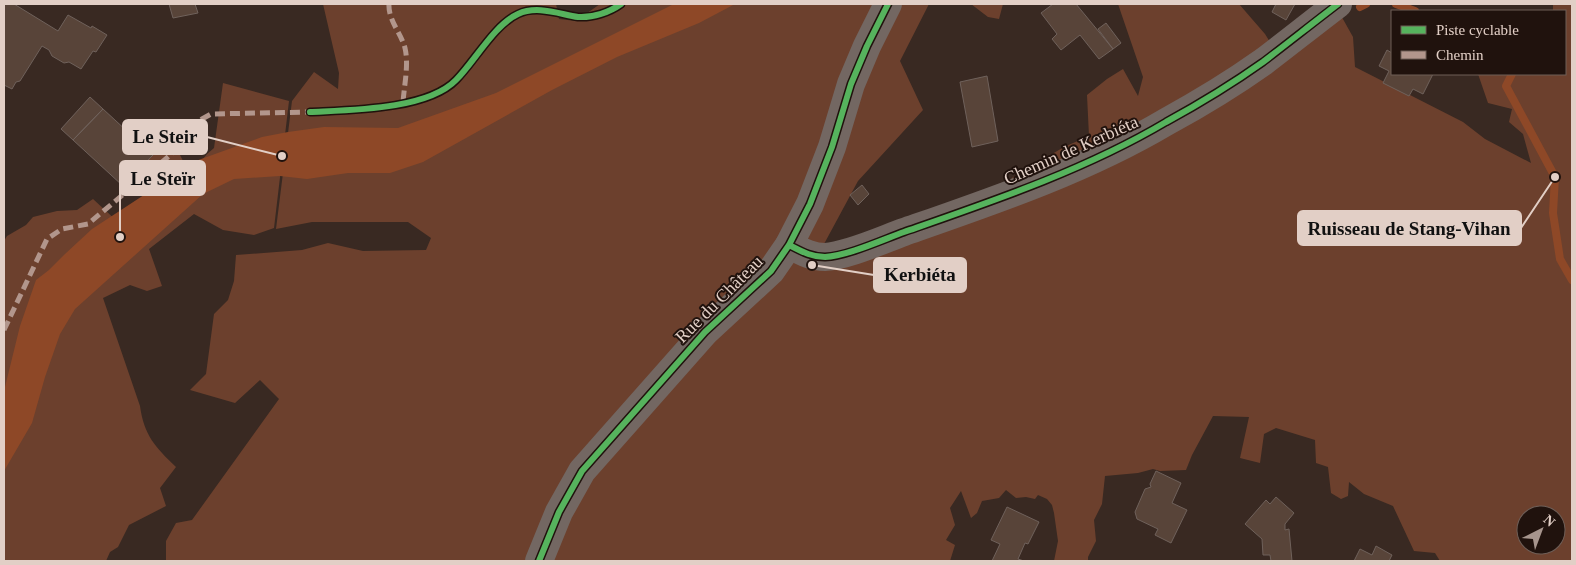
<svg xmlns="http://www.w3.org/2000/svg" width="1576" height="565" font-family="'Times New Roman',serif">
<style>
.green{fill:#6c402d;fill-rule:evenodd}
.water{fill:#8e4827}
.lines{fill:none;stroke-linecap:round;stroke-linejoin:round}
.stream{stroke:#8e4827;stroke-width:8}
.building{fill:#584439;stroke:#6f615b}
.minor{stroke:#736762;stroke-width:28}
.tertiary{stroke:#736762;stroke-width:28}
.quiet{stroke:#b2968c;stroke-width:5;stroke-dasharray:10 5;stroke-linecap:butt}
.cycleway-casing{stroke:#20120d;stroke-width:9}
.cycleway{stroke:#56b35d;stroke-width:6}
.labels{text-anchor:middle;dominant-baseline:central;stroke-width:4;stroke-linejoin:round;paint-order:stroke}
.street-label{font-size:18px;fill:#e2cfc6;stroke:#20120d}
.leader{fill:none;stroke:#e2cfc6;stroke-width:2}
.callout-dot{fill:#e2cfc6;stroke:#20120d;stroke-width:2}
.callout{fill:#e2cfc6;stroke:#e2cfc6;stroke-width:2}
.callout-label{font-size:19px;text-anchor:middle;font-weight:bold;fill:#111}
</style>
<rect width="100%" height="100%" fill="#392922"/>
<!-- green -->
<path class="green" d="M 323,4 L 556,4 L 559,19 L 576,21 L 600,4 L 929,4 L 900,61 L 923,110 L 858,181 L 810,270 L 826,263 L 984,209 L 1013,177 L 1064,147 L 1089,136 L 1087,95 L 1107,79 L 1123,69 L 1138,96 L 1143,77 L 1118,4 L 1239,4 L 1265,34 L 1280,58 L 1339,12 L 1353,37 L 1355,67 L 1463,122 L 1485,139 L 1531,163 L 1523,134 L 1509,122 L 1512,109 L 1488,103 L 1478,74 L 1565,74 L 1565,11 L 1553,11 L 1553,4 L 1572,4 L 1572,561 L 1440,561 L 1435,553 L 1414,551 L 1393,506 L 1364,494 L 1349,482 L 1348,496 L 1341,499 L 1331,493 L 1328,467 L 1316,463 L 1315,440 L 1276,428 L 1264,434 L 1260,463 L 1240,458 L 1249,417 L 1213,416 L 1192,455 L 1186,470 L 1160,471 L 1153,469 L 1138,473 L 1105,476 L 1102,504 L 1094,520 L 1096,541 L 1088,557 L 1088,561 L 1054,561 L 1058,541 L 1054,513 L 1052,505 L 1047,499 L 1038,495 L 1035,499 L 1026,497 L 1016,498 L 1006,490 L 999,498 L 982,501 L 977,513 L 971,518 L 961,491 L 950,508 L 955,525 L 946,540 L 955,545 L 950,561 L 166,561 L 166,541 L 176,523 L 192,520 L 279,399 L 260,380 L 235,403 L 190,390 L 206,374 L 214,314 L 228,300 L 234,281 L 236,255 L 302,250 L 328,243 L 363,251 L 426,250 L 431,238 L 408,222 L 312,222 L 276,229 L 292,101 L 314,72 L 338,89 L 339,73 ZM 1526,515 L 1556,515 L 1556,545 L 1526,545 Z
M 971,4 L 1003,4 L 999,19 L 988,17 Z
M 223,83 L 289,101 L 274,228 L 254,235 L 223,230 L 194,214 L 149,249 L 162,286 L 147,291 L 130,285 L 103,298 L 140,406 C 144,435 155,447 176,467 L 160,488 L 166,506 L 129,525 L 118,547 L 110,552 L 106,561 L 4,561 L 4,241 L 7,236 L 26,225 L 33,217 L 57,211 L 77,210 L 93,199 L 119,223 L 154,185 L 132,157 L 135,141 L 145,135 L 156,139 L 180,155 L 190,175 L 207,154 L 214,148 Z"/>
<!-- water -->
<path class="water" d="M 674,4 L 735,4 L 699,23 L 617,57 L 552,90 L 423,162 L 390,173 L 348,173 L 307,179 L 280,176 L 234,179 L 203,194 L 75,309 L 60,334 L 45,377 L 32,423 L 4,471 L 4,391 L 20,326 L 36,280 L 49,270 L 65,254 L 92,229 L 147,193 L 179,167 L 262,137 L 288,132 L 324,127 L 398,128 L 496,93 Z"/>
<g class="lines">
<!-- stream -->
<path class="stream" d="M 1396,4 L 1415,11
M 1360,7 L 1366,4
M 1512,74 L 1506,86 L 1555,177 L 1553,213 L 1560,259 L 1572,280"/>
</g>
<!-- building -->
<path class="building" d="M 4,4 L 14,4 L 58,31 L 68,15 L 91,28 L 92,26 L 107,35 L 96,52 L 93,51 L 81,69 L 69,62 L 64,63 L 52,56 L 49,50 L 42,46 L 20,81 L 16,82 L 12,89 L 4,85 Z
M 169,4 L 195,4 L 198,13 L 173,18 Z
M 1053,4 L 1076,4 L 1113,49 L 1099,59 L 1080,35 L 1061,50 L 1052,39 L 1057,34 L 1041,13 Z
M 1276,4 L 1295,4 L 1286,20 L 1272,12 Z
M 1106,23 L 1121,43 L 1113,49 L 1098,29 Z
M 1387,50 L 1392,53 L 1392,74 L 1433,74 L 1423,94 L 1413,89 L 1409,96 L 1383,83 L 1389,71 L 1379,66 Z
M 987,76 L 998,141 L 972,147 L 960,82 Z
M 90,97 L 103,109 L 73,140 L 61,129 Z
M 103,109 L 153,155 L 123,186 L 73,140 Z
M 862,185 L 869,194 L 858,205 L 850,195 Z
M 1156,471 L 1181,483 L 1172,503 L 1187,510 L 1171,543 L 1155,535 L 1158,529 L 1137,519 L 1135,512 L 1145,489 L 1151,487 L 1150,484 Z
M 1276,497 L 1294,513 L 1285,524 L 1285,530 L 1289,529 L 1292,561 L 1271,561 L 1270,555 L 1263,555 L 1262,539 L 1245,524 L 1266,500 L 1270,504 Z
M 1007,507 L 1039,522 L 1028,544 L 1025,543 L 1018,559 L 1024,561 L 992,561 L 1000,544 L 991,540 Z
M 1376,546 L 1392,555 L 1389,561 L 1354,561 L 1360,549 L 1372,555 Z"/>
<g class="lines">
<!-- minor -->
<path class="minor" d="M 789,245 C 801,251 811,257 825,257 C 847,256 882,240 904,232 C 993,201 1085,170 1166,122 C 1199,104 1232,84 1263,62 C 1288,43 1313,23 1338,4"/>
<!-- tertiary -->
<path class="tertiary" d="M 539,561 L 559,512 L 582,471 L 705,332 L 771,271 L 789,245 L 810,204 L 832,147 L 851,84 L 867,46 L 888,4"/>
<!-- quiet -->
<path class="quiet" d="M 389,4 C 388,20 401,33 405,48 C 409,65 404,86 403,103
M 4,330 L 47,239 L 62,229 L 88,224 L 181,146 L 202,119 L 211,114 L 310,112"/>
<!-- cycleway casing -->
<g class="cycleway-casing">
<path id="cycleway" d="M 310,112 C 349,110 427,110 456,80 C 475,61 494,25 518,14 C 537,5 559,14 578,17 C 593,18 610,12 621,4
M 789,245 C 801,251 811,257 825,257 C 847,256 882,240 904,232 C 993,201 1085,170 1166,122 C 1199,104 1232,84 1263,62 C 1288,43 1313,23 1338,4
M 539,561 L 559,512 L 582,471 L 705,332 L 771,271 L 789,245 L 810,204 L 832,147 L 851,84 L 867,46 L 888,4"/>
</g>
<!-- cycleway -->
<use href="#cycleway" class="cycleway"/>
</g>
<g class="labels">
<!-- street labels -->
<g class="street-label">
<text transform="translate(1071 150) rotate(-24)">Chemin de Kerbiéta</text>
<text transform="translate(719 299) rotate(-45)">Rue du Château</text>
</g>
</g>
<!-- callouts -->
<path class="leader" d="M282 156L207 137M120 237L120 178M1555 177L1521 228M812 265L874 275"/>
<g class="callout-dot">
<circle cx="282" cy="156" r="5"/>
<circle cx="120" cy="237" r="5"/>
<circle cx="1555" cy="177" r="5"/>
<circle cx="812" cy="265" r="5"/>
</g>
<g class="callout">
<rect x="123" y="120" width="84" height="34" rx="5"/>
<rect x="120" y="161" width="85" height="34" rx="5"/>
<rect x="1298" y="211" width="223" height="34" rx="5"/>
<rect x="874" y="258" width="92" height="34" rx="5"/>
</g>
<g class="callout-label">
<text x="165" y="143">Le Steir</text>
<text x="163" y="185">Le Steïr</text>
<text x="1409" y="235">Ruisseau de Stang-Vihan</text>
<text x="920" y="281">Kerbiéta</text>
</g>
<!-- border -->
<rect width="1576" height="565" fill="none" stroke="#e2cfc6" stroke-width="10"/>
<!-- legend -->
<rect x="1391" y="10" width="175" height="65" fill="#20120d" stroke="#6e5e57"/>
<rect x="1401" y="26" width="25" height="8" fill="#56b35d" stroke="#6e5e57"/>
<text x="1436" y="35" font-size="15" fill="#e2cfc6">Piste cyclable</text>
<rect x="1401" y="51" width="25" height="8" fill="#b2968c" stroke="#6e5e57"/>
<text x="1436" y="60" font-size="15" fill="#e2cfc6">Chemin</text>
<!-- north arrow -->
<g transform="translate(1541 530) rotate(42)"><circle r="24" fill="#20120d" stroke="#6e5e57"/>
<path d="M0-4L9 19L0 12L-9 19Z" fill="#a7958d"/>
<text y="-8" font-size="14" font-weight="bold" text-anchor="middle" fill="#e2cfc6">N</text>
</g>
</svg>
